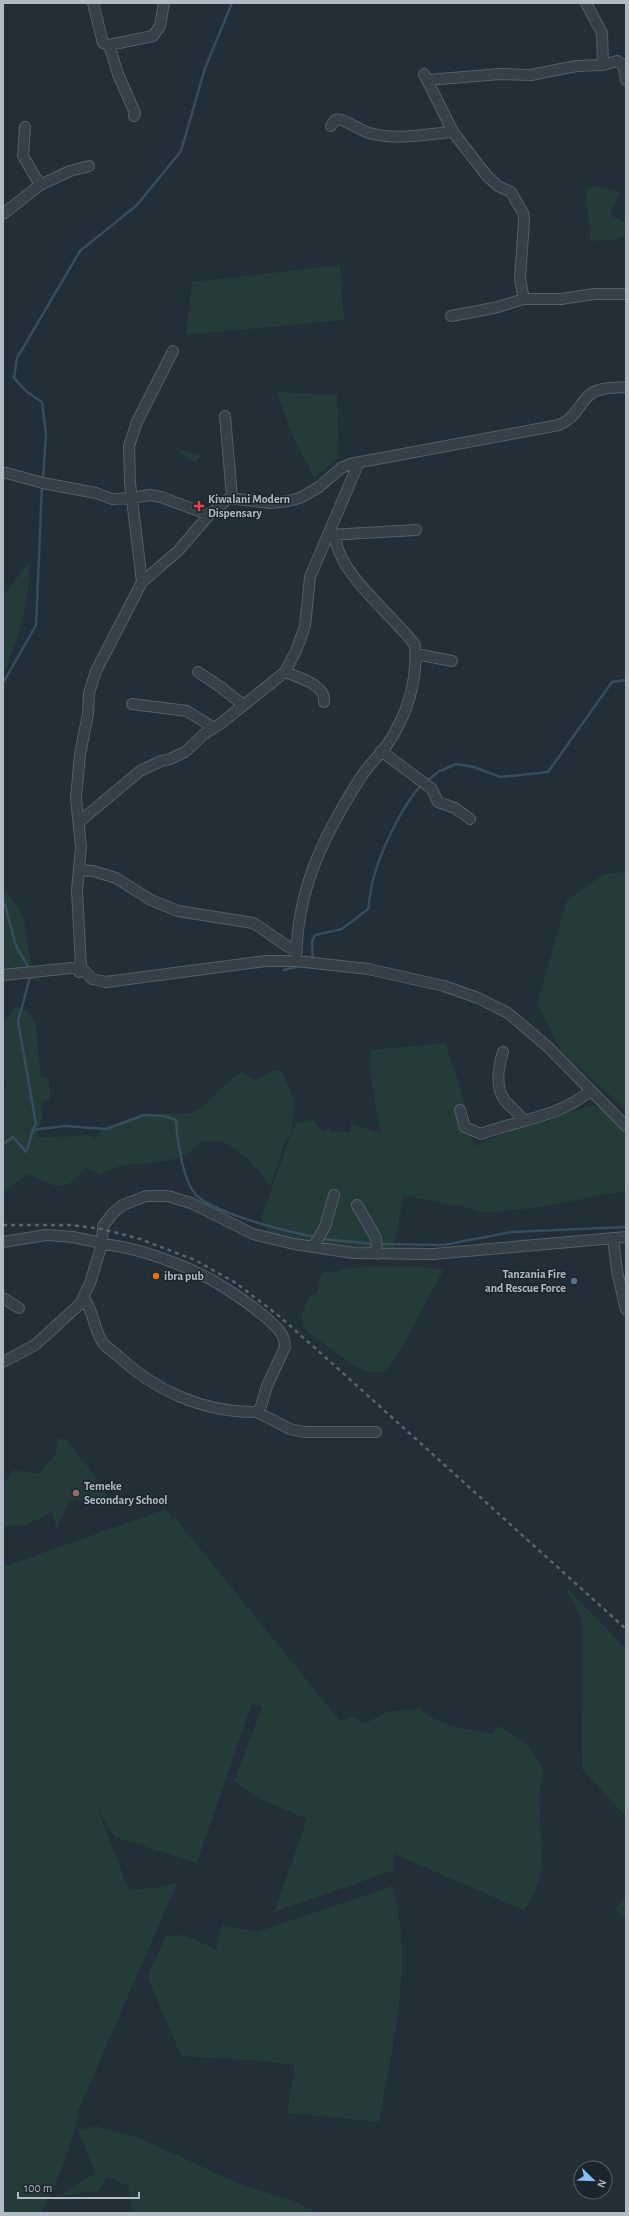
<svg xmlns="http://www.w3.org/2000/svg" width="629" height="2216" font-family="'Alegreya Sans',sans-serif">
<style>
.green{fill:#253b39}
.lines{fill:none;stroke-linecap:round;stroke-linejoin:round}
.stream{stroke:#364d5e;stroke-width:2.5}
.minor-casing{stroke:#535e66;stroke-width:12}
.minor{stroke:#354048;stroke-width:10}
.rail{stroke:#57646f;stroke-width:2.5;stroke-dasharray:4 4;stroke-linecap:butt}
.health-dot{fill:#e0444e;stroke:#1b252d;stroke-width:1.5}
.food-dot{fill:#e8710a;stroke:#1b252d;stroke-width:1.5}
.service-dot{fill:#5c6f8a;stroke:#1b252d;stroke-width:1.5}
.education-dot{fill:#8d6e63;stroke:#1b252d;stroke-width:1.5}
.labels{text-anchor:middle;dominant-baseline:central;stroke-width:3;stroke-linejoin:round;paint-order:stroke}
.poi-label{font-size:12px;font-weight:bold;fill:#b0bbc5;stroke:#1b252d;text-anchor:start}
</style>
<rect width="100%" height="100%" fill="#222e38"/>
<!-- green -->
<path class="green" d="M 596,186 L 620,192 L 611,211 L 611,216 L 626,222 L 626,236 L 615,240 L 591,241 L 585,190 Z
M 340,265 L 344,320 L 186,335 L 192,282 Z
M 277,392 L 337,395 L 339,457 L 314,478 L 292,435 Z
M 178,449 L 202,455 L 195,463 L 178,452 Z
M 29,562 C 31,601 18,639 3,675 L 3,596 Z
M 626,872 L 626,1110 L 561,1051 L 537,1003 L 567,900 L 604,874 Z
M 3,891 C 26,907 25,928 29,952 C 30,963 38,975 43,984 L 6,969 L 3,962 Z
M 15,1007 L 27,1011 L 36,1023 L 41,1076 L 49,1080 L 50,1100 L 43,1101 L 42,1119 L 36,1137 L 93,1136 L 93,1141 L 99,1132 L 140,1114 L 188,1114 L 202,1108 L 218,1091 L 241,1072 L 255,1080 L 274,1070 L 282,1071 L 294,1099 L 292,1133 L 297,1122 L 313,1120 L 323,1132 L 328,1128 L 332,1132 L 350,1132 L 351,1123 L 381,1134 C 377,1107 368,1078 371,1050 L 445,1043 L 459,1083 L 474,1146 L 513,1129 L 593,1105 L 618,1115 L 626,1125 L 626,1191 L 540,1207 L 496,1212 L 479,1212 L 462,1206 L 462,1202 L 460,1207 L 404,1195 L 393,1250 L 336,1246 L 268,1235 L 261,1218 L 291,1134 L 286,1140 L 270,1186 C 256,1167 230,1132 201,1143 C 195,1146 191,1153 184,1156 C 178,1159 168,1160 160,1162 C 140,1165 119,1162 101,1175 L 86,1168 L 68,1185 L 55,1186 L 27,1174 L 3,1192 L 3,1094 L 7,1085 L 3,1073 L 3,1027 Z
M 418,1266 L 444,1270 C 432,1287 396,1367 384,1371 C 370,1377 350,1364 340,1355 C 327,1345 312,1339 303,1325 L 302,1313 L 309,1296 L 316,1293 L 319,1287 L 317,1283 L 323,1272 L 329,1270 L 332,1273 L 343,1269 L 364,1267 Z
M 57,1438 L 66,1440 L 105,1488 L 106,1496 L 102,1503 L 97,1504 L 70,1499 L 57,1529 L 52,1512 C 36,1521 23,1528 3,1526 L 3,1485 L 13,1470 L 39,1474 L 56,1454 Z
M 166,1509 L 173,1519 L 176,1519 L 340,1721 L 352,1717 L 366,1723 L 386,1712 L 420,1708 C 434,1725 472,1730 493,1734 L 496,1727 L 500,1727 L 528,1745 L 544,1770 C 533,1803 546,1841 541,1874 C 539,1886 530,1900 525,1911 L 394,1854 L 395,1870 L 274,1912 L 307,1819 L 262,1800 L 234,1781 L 262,1707 L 252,1703 L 197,1863 L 115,1837 L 98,1811 L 129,1890 L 153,1888 L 177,1883 L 77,2114 L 79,2115 L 63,2166 L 41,2213 L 3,2213 L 3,1567 Z
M 565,1586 L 626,1649 L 626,1817 L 582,1769 L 581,1618 Z
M 392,1886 C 415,1960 392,2047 379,2122 L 287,2113 L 295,2065 L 262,2061 L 181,2056 L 147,1976 L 166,1936 L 182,1935 L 216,1949 L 222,1925 L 257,1932 Z
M 626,1897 L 626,1920 L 615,1909 Z
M 96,2126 L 137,2137 L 242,2185 L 289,2199 L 319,2213 L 133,2213 L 128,2186 L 107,2177 L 98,2191 L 60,2196 L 95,2173 L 78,2130 Z"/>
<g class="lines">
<!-- stream -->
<path class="stream" d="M 43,479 L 46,434 L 42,402 L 27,392 L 14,378 L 17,358 L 80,251 L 137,205 L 181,151 L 205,68 L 232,3
M 3,683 L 36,625 L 42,486
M 427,781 L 438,772 L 456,764 L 474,767 L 500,777 L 548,772 L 612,682 L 626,680
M 3,903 L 5,905 L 16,946 L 30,970
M 313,961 L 312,942 L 315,935 L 342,929 L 368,909 C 370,897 371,884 375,873 C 382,849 404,801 423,784
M 284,970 L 301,966
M 32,1130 L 64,1126 L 106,1129 L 144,1115 L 164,1116 L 176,1120 C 177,1139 183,1183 197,1196 C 220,1215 285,1231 315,1237
M 3,1144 L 13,1137 L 26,1152 C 31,1142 30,1132 36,1124 L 18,1021 L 31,974
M 322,1239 L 375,1244
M 380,1244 L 444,1245 L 511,1232 L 626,1227"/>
<!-- minor casing -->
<g class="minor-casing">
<path id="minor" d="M 93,3 L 103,43 L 109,45 L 153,36 L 160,26 L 164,3
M 586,3 L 602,33 L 603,65
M 109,45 L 118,74 L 135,113 L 134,116
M 424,74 L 453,132 L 487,176 L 498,186 L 511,192 L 523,213 L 524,220 L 520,279 L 524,299
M 428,80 L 500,74 L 531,75 L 576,66 L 603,65 L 617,61 L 623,65 L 626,80
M 331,126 L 335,120 C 344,117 360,131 369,133 C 399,141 423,134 453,132
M 25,127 L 23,156 L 40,185
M 3,214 L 40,185 L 70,171 L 89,166
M 451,316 L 494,308 L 524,299 L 561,299 L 595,294 L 626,294
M 225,416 L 232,497
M 3,472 L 43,483 L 96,493 L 112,499 L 133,498 L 149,495 L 161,497 L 209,515
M 329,535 L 416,530
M 142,582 L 178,551 L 209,515 L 229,498 L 270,503 L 288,501 L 300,498 L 319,487 L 341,468 L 350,464 L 559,425 C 578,417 578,403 592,393 C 601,387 615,388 626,387
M 416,654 L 452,661
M 198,672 L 222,688 L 243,705
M 285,672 C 297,677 327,685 324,702
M 132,704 L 187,711 L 214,728
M 381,751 L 432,789 L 438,802 L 455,808 L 470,819
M 79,822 L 140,771 L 161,761 L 170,759 L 185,752 L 203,735 L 220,724 L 285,672 L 296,651 L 305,626 L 310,577 L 359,462
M 80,870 L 93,871 L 116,878 L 151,900 L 178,911 L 253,923 C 268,931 280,944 297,951
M 296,961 C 297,891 321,841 357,783 C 365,769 377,758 387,745 C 407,716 418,680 415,645 C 393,615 337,573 335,535
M 79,972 L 81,967 L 77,890 L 81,847 L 76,798 L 80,754 L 88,714 L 89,693 L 96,671 L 142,582 L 130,483 L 129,446 L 137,422 L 173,351
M 3,975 L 81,967 L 92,979 L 106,982 L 266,961 L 296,961 L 368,969 L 444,986 L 478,998 L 508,1013 L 548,1047 L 626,1126
M 503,1052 C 498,1068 494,1089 507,1103 C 513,1109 519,1114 524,1121
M 460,1110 L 465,1127 L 481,1134 C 517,1120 560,1117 590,1091
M 357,1205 L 376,1238 L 377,1254
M 613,1238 L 617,1271 L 626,1310
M 3,1242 L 46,1235 L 73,1237 L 102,1243
M 313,1247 L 325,1227 L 334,1195
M 3,1298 L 19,1308
M 84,1298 C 93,1311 94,1327 101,1340 C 104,1346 112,1351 117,1355 C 154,1390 204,1413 257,1412 L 261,1406 L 267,1386 L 285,1347 C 285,1340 282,1333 277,1328 C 260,1310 219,1282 196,1272 C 167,1259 134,1247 102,1244
M 3,1362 L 35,1345 L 80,1304 L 90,1283 L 102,1244 L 103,1226 L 113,1213 L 123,1205 L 146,1196 L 168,1196 L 191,1203 L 253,1234 L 294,1244 L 353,1253 L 433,1254 L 626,1237
M 257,1412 L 290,1429 L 304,1432 L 376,1432"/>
</g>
<!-- minor -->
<use href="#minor" class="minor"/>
<!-- rail -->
<path class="rail" d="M 3,1225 L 71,1225 L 102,1229 L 140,1239 L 195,1260 L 236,1283 L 279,1316 L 334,1365 L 626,1629"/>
</g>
<!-- markers -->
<path class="health-dot" d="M197 500h4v4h4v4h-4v4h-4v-4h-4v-4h4z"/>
<circle class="food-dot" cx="156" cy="1276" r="4"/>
<circle class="service-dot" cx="574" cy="1281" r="4"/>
<circle class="education-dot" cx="76" cy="1493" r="4"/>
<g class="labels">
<!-- poi labels -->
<g class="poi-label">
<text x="208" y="499">Kiwalani Modern<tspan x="208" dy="14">Dispensary</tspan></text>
<text x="566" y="1274" text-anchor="end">Tanzania Fire<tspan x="566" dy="14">and Rescue Force</tspan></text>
<text x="164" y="1276">ibra pub</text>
<text x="84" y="1486">Temeke<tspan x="84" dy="14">Secondary School</tspan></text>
</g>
</g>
<!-- border -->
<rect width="629" height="2216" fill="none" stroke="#b0bbc5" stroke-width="8"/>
<!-- north arrow -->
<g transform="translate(593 2180) rotate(113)"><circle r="19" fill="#1b252d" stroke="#57616a"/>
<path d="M0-3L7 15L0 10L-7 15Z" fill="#87bff3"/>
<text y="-6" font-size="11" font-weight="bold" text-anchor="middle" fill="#b0bbc5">N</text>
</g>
<!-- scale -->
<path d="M18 2192v6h121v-6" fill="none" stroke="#b0bbc5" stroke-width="2"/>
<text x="24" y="2192" font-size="12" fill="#b0bbc5" stroke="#1b252d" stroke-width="3" paint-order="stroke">100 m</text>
</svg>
